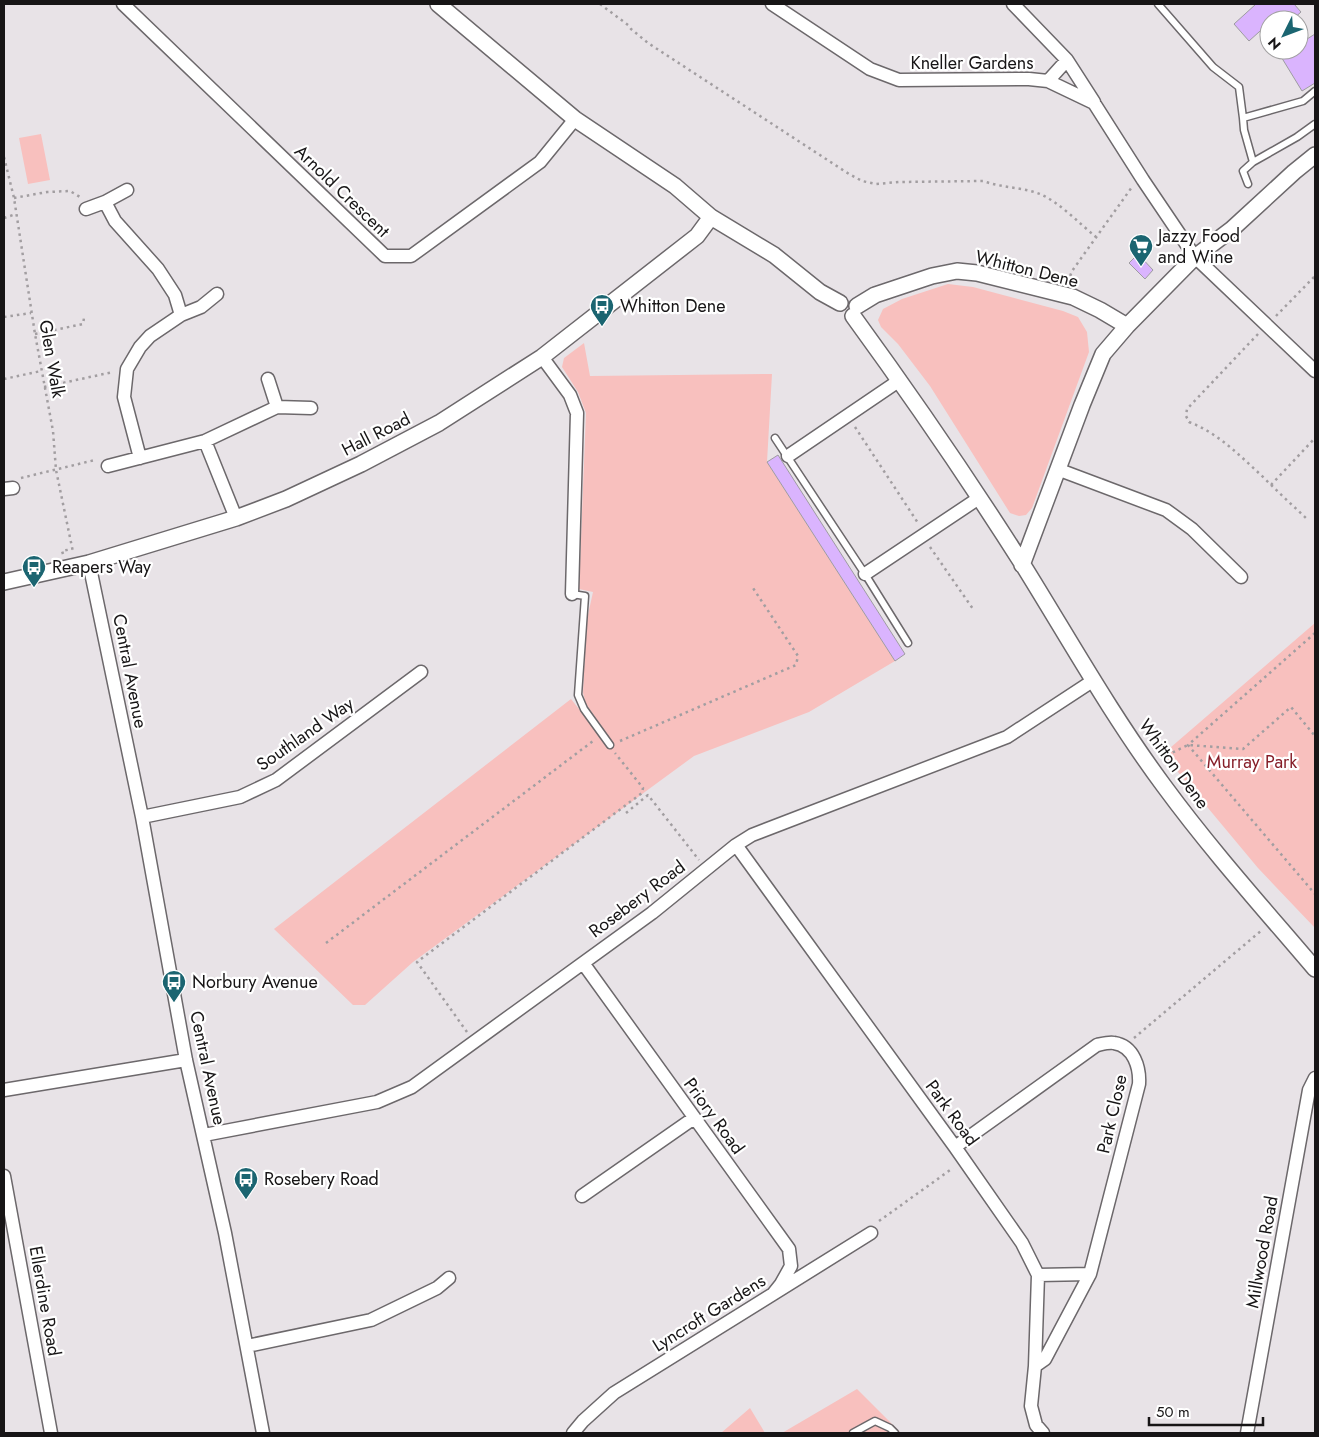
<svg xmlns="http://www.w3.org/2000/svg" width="1319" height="1437" font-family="Jost,sans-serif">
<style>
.green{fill:#f8c0be}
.building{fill:#dab4fe;stroke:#9e9ca1}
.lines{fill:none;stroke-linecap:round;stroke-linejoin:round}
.service-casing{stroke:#6c686b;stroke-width:9}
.minor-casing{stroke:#6c686b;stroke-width:15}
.tertiary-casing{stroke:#6c686b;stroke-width:18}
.path{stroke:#a29ea1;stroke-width:2.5;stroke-dasharray:2.5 4;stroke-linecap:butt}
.service{stroke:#fff;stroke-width:6}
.minor{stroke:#fff;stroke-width:12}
.tertiary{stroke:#fff;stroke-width:15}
.labels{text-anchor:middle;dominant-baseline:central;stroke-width:4.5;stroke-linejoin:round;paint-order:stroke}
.street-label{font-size:18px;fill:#171516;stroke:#fff}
.poi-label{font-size:18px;fill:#171516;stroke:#fff;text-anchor:start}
.park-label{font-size:18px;fill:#861e28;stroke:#fff}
</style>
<rect width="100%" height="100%" fill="#e8e3e7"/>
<!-- green -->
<path class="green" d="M 41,134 L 50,180 L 28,184 L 19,138 Z
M 948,284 L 973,287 L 1063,311 L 1078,317 L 1087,332 L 1089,352 L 1032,508 L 1026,515 L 1019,516 L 1010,513 L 930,386 L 898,344 L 881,327 L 878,320 L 883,309 L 902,299 Z
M 584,343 L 590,376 L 772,374 L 767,462 L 895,661 L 809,712 L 694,756 L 413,962 L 365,1005 L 353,1005 L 274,929 L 571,699 L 606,743 L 612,741 L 586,704 L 583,693 L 586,624 L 593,592 L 579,589 L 586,413 L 578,392 L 562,367 L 564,358 Z
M 1315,623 L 1315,928 L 1258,868 L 1163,754 Z
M 857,1389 L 901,1433 L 782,1433 Z
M 750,1408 L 765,1433 L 721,1433 Z"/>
<!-- building -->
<path class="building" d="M 1256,4 L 1294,4 L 1301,12 L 1292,20 L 1269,20 L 1269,23 L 1249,41 L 1234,24 Z
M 1315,34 L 1315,83 L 1302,91 L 1280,55 L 1289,50 L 1299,50 L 1299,44 Z
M 1138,254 L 1153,270 L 1145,279 L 1129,263 Z
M 778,455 L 905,654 L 895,661 L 767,462 Z"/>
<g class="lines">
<!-- service casing -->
<g class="service-casing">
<path id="service" d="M 1158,4 L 1213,67 L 1239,87 L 1243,118 L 1303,101 L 1315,91
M 1243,118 L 1244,130 L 1253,162 L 1243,171 L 1248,184
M 1253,162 L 1297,137 L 1315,124
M 775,438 L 865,574 L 908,643
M 572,594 L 585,596 L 578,695 L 584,709 L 610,745
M 853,1433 L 875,1421 L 890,1428 L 895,1433"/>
</g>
<!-- minor casing -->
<g class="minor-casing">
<path id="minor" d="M 123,4 L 385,256 L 411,256 L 540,162 L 575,119
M 772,4 L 870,69 L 899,80 L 1029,79 L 1048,81 L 1094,103 L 1143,180 L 1195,257 L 1315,371
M 1013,4 L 1067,60 L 1048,81
M 1067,60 L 1094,102
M 105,202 L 115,221 L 158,269 L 175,295 L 181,315
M 86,209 L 105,202 L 127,190
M 542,357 L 570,395 L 577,413 L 572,594
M 268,379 L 277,407 L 311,408
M 205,441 L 236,518
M 788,456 L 900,380
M 140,458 L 124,397 L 127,369 L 140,347 L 150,336 L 181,315 L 201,307 L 217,294
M 108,466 L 205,441 L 277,407
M 1057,469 L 1166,510 L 1192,529 L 1241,577
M 4,489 L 13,488
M 89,563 L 142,817 L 186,1060 L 225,1233 L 263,1433
M 865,574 L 979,498
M 142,817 L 240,797 L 276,780 L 421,672
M 736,845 L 955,1147 L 1022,1243 L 1038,1275 L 1035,1366 L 1031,1406 L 1036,1425 L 1043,1433
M 583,963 L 789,1249 L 791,1266 L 781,1284 L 773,1294
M 4,1090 L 186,1060
M 204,1135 L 377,1102 L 412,1087 L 652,913 L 736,845 L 752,835 L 1007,737 L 1094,680
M 955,1147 L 1097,1045 C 1102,1044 1109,1042 1114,1043 C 1134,1046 1140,1068 1139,1084 L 1090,1274 L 1038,1275
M 4,1176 L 51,1433
M 582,1196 L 694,1118
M 247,1346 L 371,1320 L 437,1288 L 449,1278
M 1035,1366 L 1045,1359 L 1090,1274
M 573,1433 L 583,1421 L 614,1393 L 871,1233
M 1247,1433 L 1309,1090 L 1315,1078"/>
</g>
<!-- tertiary casing -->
<g class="tertiary-casing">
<path id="tertiary" d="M 438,4 L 575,119 L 675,186 L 711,217 L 774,255 L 820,292 L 840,303
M 857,306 L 875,295 L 932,276 L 957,271 L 977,273 L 1073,297 L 1100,310 L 1127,326
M 853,316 C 912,397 969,480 1023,565 C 1069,639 1112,716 1164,786 C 1211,850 1264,909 1315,969
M 1022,565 L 1082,405 L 1103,354 L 1127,326 L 1195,257 L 1232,229 L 1294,172 L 1315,155
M 4,582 L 89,563 L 236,518 L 286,499 L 361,464 L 439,423 L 542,357 L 697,236 L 711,217"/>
</g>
<!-- path -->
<path class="path" d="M 600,4 L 628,25 L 631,29 L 648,43 L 849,174 L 862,181 L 876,184 L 899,182 L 983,181 C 1002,188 1022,187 1040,194 C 1059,202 1080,224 1096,237
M 4,157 L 14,198 L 35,334 L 53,431 L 56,470 L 73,552
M 14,198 L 47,192 L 70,191 L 80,197
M 4,218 L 16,214
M 1068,282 L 1072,271 L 1132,187
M 1276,316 L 1315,276
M 4,317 L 31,313
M 35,334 L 83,324 L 84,318
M 1258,334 L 1187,409 L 1186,416 L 1189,422 C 1218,433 1239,455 1261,475 C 1276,490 1291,504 1306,518
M 4,379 L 41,371
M 44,387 L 113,372
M 855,427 L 918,523
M 21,478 L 95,460
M 1271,485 L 1315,438
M 930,547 L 973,609
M 63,554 L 62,551 L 72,549
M 1315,633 L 1188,745 L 1315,894
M 620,741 L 796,665 L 798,656 L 751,585
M 1161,758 L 1188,745 L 1243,749 L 1291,707 L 1315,736
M 626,813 L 648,795 L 699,860
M 326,943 L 593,741
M 467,1032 L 417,962 L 642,793 L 643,788 L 615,753
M 1134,1038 L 1262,930
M 879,1221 L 953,1168"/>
<!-- service -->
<use href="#service" class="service"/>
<!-- minor -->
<use href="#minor" class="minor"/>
<!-- tertiary -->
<use href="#tertiary" class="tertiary"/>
</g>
<!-- icons -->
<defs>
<g id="supermarket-pin" transform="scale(1.25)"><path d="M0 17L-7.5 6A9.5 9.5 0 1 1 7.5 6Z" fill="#1b6571" stroke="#fff"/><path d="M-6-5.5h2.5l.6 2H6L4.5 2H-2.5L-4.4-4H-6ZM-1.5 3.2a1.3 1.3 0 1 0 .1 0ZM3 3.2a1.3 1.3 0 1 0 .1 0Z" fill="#fff"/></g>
<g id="bus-pin" transform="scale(1.25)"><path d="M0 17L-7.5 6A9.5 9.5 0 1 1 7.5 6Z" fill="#1b6571" stroke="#fff"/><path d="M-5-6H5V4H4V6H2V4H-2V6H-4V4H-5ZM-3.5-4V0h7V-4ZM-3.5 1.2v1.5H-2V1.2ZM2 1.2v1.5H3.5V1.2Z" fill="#fff"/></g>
</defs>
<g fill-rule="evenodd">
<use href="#supermarket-pin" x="1141" y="246"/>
<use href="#bus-pin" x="602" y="306"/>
<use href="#bus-pin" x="34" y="567"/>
<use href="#bus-pin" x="174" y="982"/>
<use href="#bus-pin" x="246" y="1179"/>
</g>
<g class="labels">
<!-- street labels -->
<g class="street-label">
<text x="972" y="63">Kneller Gardens</text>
<text transform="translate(342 191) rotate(44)">Arnold Crescent</text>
<text transform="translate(1027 269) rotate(14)">Whitton Dene</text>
<text transform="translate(52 359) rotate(80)">Glen Walk</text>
<text transform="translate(376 434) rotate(-27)">Hall Road</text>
<text transform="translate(130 671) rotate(79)">Central Avenue</text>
<text transform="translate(305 734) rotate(-35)">Southland Way</text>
<text transform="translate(1174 764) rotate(54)">Whitton Dene</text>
<text transform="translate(637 899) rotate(-37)">Rosebery Road</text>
<text transform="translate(208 1068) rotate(78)">Central Avenue</text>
<text transform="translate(952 1113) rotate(54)">Park Road</text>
<text transform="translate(1112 1114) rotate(-77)">Park Close</text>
<text transform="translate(714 1116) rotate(54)">Priory Road</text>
<text transform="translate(1262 1252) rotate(-80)">Millwood Road</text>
<text transform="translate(45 1301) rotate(80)">Ellerdine Road</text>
<text transform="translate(709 1313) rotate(-32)">Lyncroft Gardens</text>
</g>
<!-- poi labels -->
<g class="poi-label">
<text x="1158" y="236">Jazzy Food<tspan x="1158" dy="21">and Wine</tspan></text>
<text x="620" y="306">Whitton Dene</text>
<text x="52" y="567">Reapers Way</text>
<text x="192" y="982">Norbury Avenue</text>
<text x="264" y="1179">Rosebery Road</text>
</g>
<!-- park labels -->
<g class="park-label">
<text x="1252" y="762">Murray Park</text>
</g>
</g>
<!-- border -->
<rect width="1319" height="1437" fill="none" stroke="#171516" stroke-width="10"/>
<!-- north arrow -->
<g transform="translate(1284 35) rotate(228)"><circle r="24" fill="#ffffff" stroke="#a2a1a2"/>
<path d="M0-4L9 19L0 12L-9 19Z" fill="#1b6571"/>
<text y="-8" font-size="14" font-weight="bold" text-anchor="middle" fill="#171516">N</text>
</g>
<!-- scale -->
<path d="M1149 1417v8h114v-8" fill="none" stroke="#171516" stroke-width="2.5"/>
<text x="1156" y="1417" font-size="15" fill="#171516" stroke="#ffffff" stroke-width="4" paint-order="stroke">50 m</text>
</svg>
